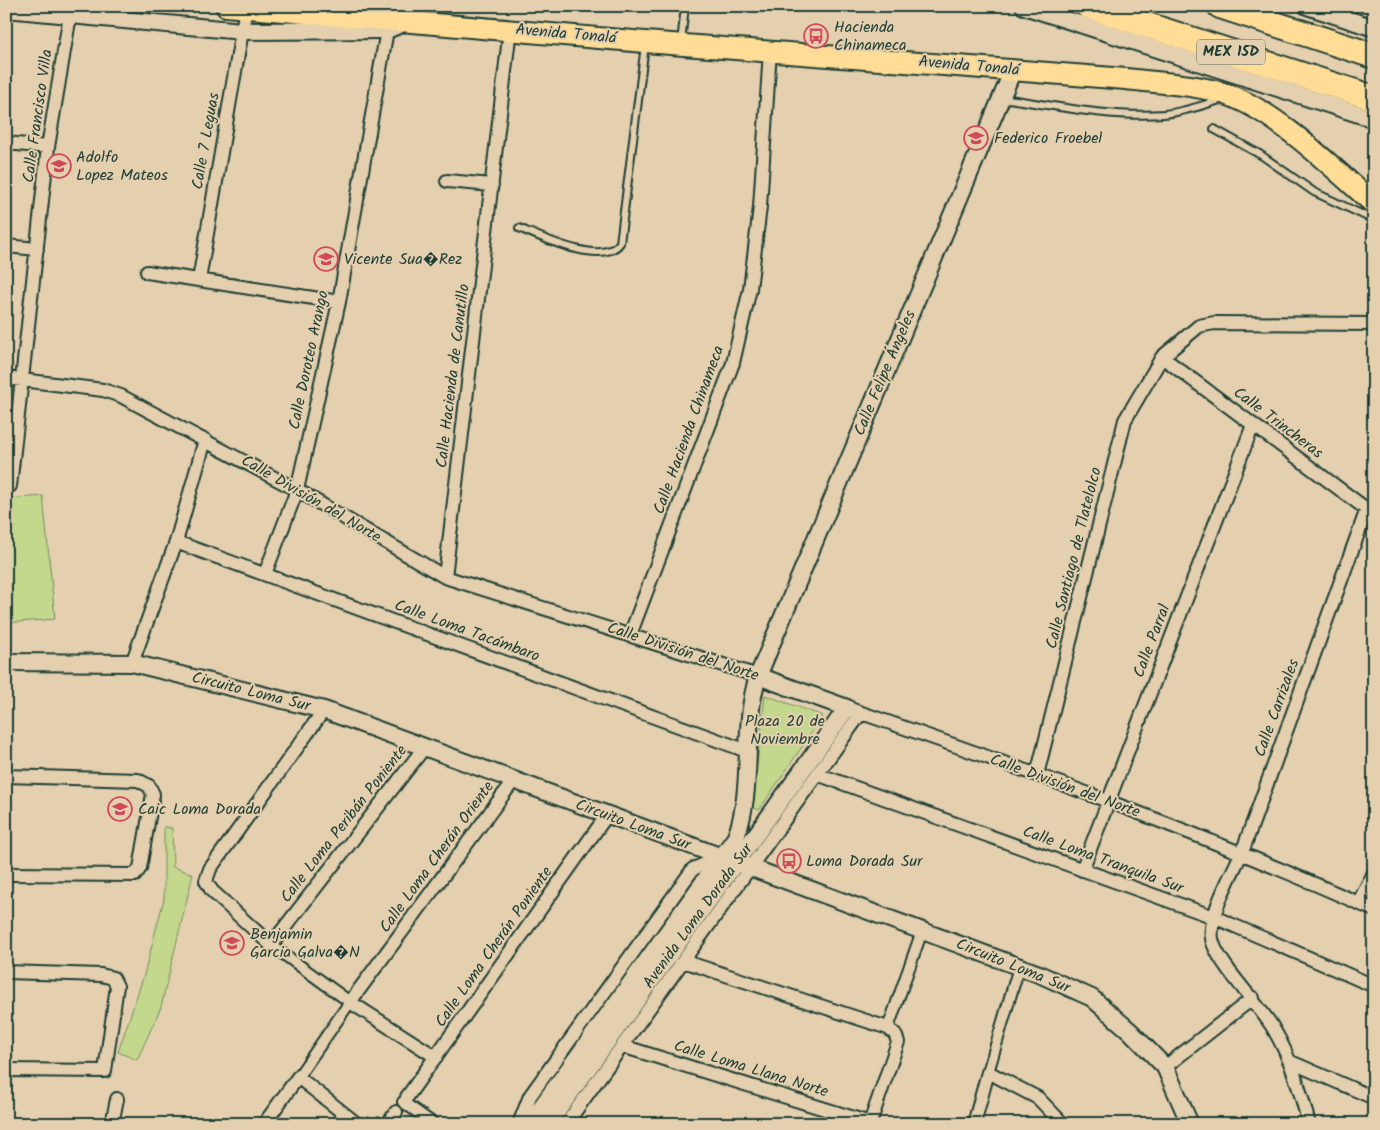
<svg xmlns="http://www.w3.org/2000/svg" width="1380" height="1130" font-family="Kalam,sans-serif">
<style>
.green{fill:#c3d88d;stroke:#718a60}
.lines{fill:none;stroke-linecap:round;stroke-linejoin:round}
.service-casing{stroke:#1f3d34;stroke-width:10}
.pedestrian-casing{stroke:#1f3d34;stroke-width:14}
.minor-casing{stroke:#1f3d34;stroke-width:16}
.tertiary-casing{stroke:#1f3d34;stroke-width:20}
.primary-casing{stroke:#1f3d34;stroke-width:24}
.motorway-casing{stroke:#1f3d34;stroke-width:28}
.service{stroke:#e4d0af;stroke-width:6}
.pedestrian{stroke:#e4d0af;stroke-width:10}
.minor{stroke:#e4d0af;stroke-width:12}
.tertiary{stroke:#e4d0af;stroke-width:16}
.primary{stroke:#ffdd96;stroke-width:20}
.motorway{stroke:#ffdd96;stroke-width:24}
.labels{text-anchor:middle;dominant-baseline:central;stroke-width:4;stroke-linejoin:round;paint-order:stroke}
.shield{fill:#e4d0af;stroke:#5a6959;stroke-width:1}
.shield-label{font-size:15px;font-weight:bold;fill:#1f3d34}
.poi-label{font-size:16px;fill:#1f3d34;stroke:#e4d0af;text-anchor:start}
.street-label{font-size:16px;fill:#1f3d34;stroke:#e4d0af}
.park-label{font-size:16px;fill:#274538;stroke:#e4d0af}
</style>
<rect width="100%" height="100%" fill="#e4d0af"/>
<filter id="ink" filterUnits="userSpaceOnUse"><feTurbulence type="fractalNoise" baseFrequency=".02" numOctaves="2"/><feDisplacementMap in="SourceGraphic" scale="10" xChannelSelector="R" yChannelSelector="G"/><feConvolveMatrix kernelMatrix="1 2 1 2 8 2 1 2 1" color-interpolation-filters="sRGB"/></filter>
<g filter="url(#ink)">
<!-- green -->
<path class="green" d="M 43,496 L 55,619 L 6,623 L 6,499 Z
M 765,695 L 823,716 L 759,810 L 752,807 Z
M 164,827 L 172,828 L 173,867 L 193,874 L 161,1007 L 137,1060 L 118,1052 L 144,975 L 164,899 Z"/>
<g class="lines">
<!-- service casing -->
<g class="service-casing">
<path id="service" d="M 681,43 L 685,6
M 1003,98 C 1055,106 1111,118 1164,114 C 1184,112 1204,105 1223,99
M 1214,129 L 1261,155 L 1314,192 L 1374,220
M 519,228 C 541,237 603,267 620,243 L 645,45"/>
</g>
<!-- pedestrian casing -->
<g class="pedestrian-casing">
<path id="pedestrian" d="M 271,945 L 350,1002 L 298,1077
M 888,1028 L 922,931
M 988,1072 L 1019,967
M 403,1102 L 434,1124"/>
</g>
<!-- minor casing -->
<g class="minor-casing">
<path id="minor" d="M 1373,6 L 1374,7
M 6,143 L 48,147
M 447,181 L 492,185
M 6,246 L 37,249
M 147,272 L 339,302
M 199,280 L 246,8
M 1162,357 L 1373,514
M 6,378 L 103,390 L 121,396 L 297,490 L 445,577 L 758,676
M 10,486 L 48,147 L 70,15
M 176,542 L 747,751
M 265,574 L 297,490 L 339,302 L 387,30
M 445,577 L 510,29
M 630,635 L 733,363 L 750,289 L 760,207 L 770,50
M 132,663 L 176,542 L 205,440
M 847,708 C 1025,769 1202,833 1374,910
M 324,710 L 210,869 L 206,881 L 212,891 L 271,945 L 424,748
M 817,774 L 1214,917 L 1374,986
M 1037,775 L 1125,420 L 1162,357 L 1199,326 L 1214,323 L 1374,324
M 6,776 L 138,780 L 149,786 L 153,794 L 140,868 L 135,875 L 6,874
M 1082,870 L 1253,425
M 1358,903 L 1374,873
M 6,972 L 101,975 L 113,978 L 117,986 L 105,1071 L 6,1070
M 622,1046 L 870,1123 L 898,1042 L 895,1034 L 888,1028 L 683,961
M 436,1057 L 350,1002 L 514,780
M 1291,1062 L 1374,1098
M 1165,1067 L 1253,998
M 407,1097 L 607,815
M 112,1124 L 117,1099
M 264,1124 L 298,1077 L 357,1124
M 388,1124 L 396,1112
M 519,1124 L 530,1096 L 693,869 L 721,857
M 566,1124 L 861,713
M 974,1124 L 988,1072 L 1038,1098 L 1063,1124
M 1309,1124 C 1300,1090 1291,1058 1273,1028 C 1259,1004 1216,962 1212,939 C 1208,913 1234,872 1244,847 C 1285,734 1326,622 1367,509"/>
</g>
<!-- tertiary casing -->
<g class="tertiary-casing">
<path id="tertiary" d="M 1024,6 L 1374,119
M 1307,6 L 1374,28
M 6,9 L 242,31 L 387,30 L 408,21
M 6,662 L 132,663 L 324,710 L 1039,974 L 1092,998 L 1130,1031 L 1165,1067 L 1190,1124
M 529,1124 L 736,837 C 755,785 741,729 758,676 L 1013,70
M 548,1124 L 847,708 L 758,676"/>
</g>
<!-- primary casing -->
<g class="primary-casing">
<path id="primary" d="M 226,6 L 645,42 L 1126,79 C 1160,83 1198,84 1231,96 C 1279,114 1335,170 1374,204"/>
</g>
<!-- motorway casing -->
<g class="motorway-casing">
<path id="motorway" d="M 1088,6 L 1374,98
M 1220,6 L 1374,56"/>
</g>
<!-- service -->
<use href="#service" class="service"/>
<!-- pedestrian -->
<use href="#pedestrian" class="pedestrian"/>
<!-- minor -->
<use href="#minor" class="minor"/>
<!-- tertiary -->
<use href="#tertiary" class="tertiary"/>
<!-- primary -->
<use href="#primary" class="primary"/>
<!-- motorway -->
<use href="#motorway" class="motorway"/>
</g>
</g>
<!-- icons -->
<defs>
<g id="bus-ring" transform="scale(1.25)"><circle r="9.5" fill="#e4d0af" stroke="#d1495b" stroke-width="1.5"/><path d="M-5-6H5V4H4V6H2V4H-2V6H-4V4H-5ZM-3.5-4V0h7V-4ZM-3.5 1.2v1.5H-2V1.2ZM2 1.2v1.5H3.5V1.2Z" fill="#d1495b"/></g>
<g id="school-ring" transform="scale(1.25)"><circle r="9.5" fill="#e4d0af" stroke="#d1495b" stroke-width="1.5"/><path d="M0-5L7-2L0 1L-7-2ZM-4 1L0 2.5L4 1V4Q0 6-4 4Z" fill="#d1495b"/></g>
</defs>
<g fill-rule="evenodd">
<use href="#bus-ring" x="816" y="36"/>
<use href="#school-ring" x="976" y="138"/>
<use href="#school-ring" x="59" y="166"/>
<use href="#school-ring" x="326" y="259"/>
<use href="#school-ring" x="120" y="809"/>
<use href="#bus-ring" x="789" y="861"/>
<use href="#school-ring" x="232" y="943"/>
</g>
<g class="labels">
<!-- shield labels -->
<rect class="shield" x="1197" y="39.5" width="68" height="25" rx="4"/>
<g class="shield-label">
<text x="1231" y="52">MEX 15D</text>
</g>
<!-- poi labels -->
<g class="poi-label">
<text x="834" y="27">Hacienda<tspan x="834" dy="18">Chinameca</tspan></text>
<text x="994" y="138">Federico Froebel</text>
<text x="76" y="157">Adolfo<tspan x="76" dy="18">Lopez Mateos</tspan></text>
<text x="344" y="259">Vicente Sua�Rez</text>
<text x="138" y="809">Caic Loma Dorada</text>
<text x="806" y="861">Loma Dorada Sur</text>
<text x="250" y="934">Benjamin<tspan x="250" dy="18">Garcia Galva�N</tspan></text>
</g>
<!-- street labels -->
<g class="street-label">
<text transform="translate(566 34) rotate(5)">Avenida Tonalá</text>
<text transform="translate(969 66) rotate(5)">Avenida Tonalá</text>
<text transform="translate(38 116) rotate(-82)">Calle Francisco Villa</text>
<text transform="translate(206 141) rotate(-80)">Calle 7 Leguas</text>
<text transform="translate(309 360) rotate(-78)">Calle Doroteo Arango</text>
<text transform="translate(885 373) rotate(-67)">Calle Felipe Ángeles</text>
<text transform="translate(453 376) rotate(-83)">Calle Hacienda de Canutillo</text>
<text transform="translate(1278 423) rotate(37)">Calle Trincheras</text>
<text transform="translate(689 430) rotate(-70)">Calle Hacienda Chinameca</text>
<text transform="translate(311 499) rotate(30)">Calle División del Norte</text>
<text transform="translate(1074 558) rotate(-76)">Calle Santiago de Tlatelolco</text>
<text transform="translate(467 631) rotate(20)">Calle Loma Tacámbaro</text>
<text transform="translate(1152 641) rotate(-69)">Calle Parral</text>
<text transform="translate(683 652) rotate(18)">Calle División del Norte</text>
<text transform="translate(251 692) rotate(14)">Circuito Loma Sur</text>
<text transform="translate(1277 708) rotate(-70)">Calle Carrizales</text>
<text transform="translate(1065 786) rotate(20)">Calle División del Norte</text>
<text transform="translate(344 824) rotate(-52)">Calle Loma Peribán Poniente</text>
<text transform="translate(633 825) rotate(20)">Circuito Loma Sur</text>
<text transform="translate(437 857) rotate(-54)">Calle Loma Cherán Oriente</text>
<text transform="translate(1103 860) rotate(20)">Calle Loma Tranquila Sur</text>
<text transform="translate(698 916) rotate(-54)">Avenida Loma Dorada Sur</text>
<text transform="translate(494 947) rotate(-55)">Calle Loma Cherán Poniente</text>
<text transform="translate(1013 966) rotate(22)">Circuito Loma Sur</text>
<text transform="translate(751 1069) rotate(17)">Calle Loma Llana Norte</text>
</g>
<!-- park labels -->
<g class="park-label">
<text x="785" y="721">Plaza 20 de<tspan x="785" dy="18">Noviembre</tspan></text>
</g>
</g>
<!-- margin -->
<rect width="1380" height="1130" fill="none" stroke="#e4d0af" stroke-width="25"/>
<rect x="12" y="12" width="1355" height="1105" fill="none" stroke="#1f3d34" stroke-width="2" filter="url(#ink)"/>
</svg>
